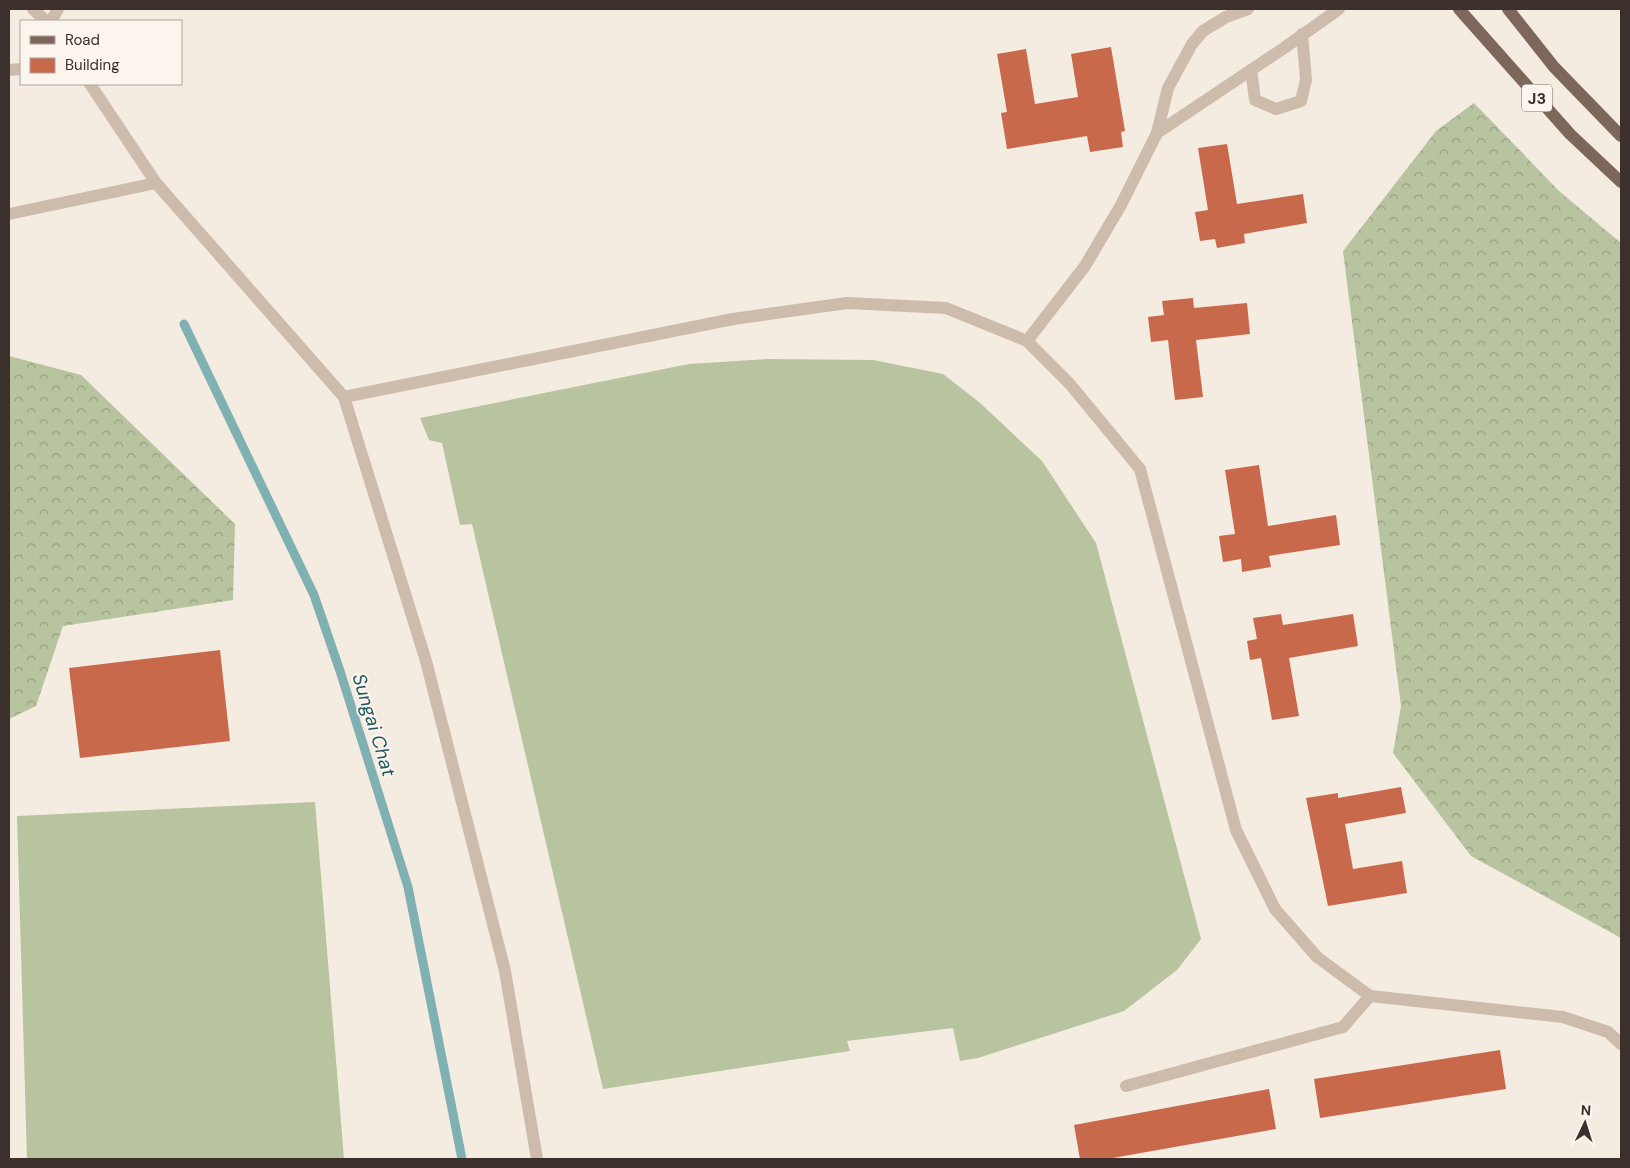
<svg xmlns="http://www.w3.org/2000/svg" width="1630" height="1168" font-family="'DM Sans',sans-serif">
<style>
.forest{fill:url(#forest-crowns)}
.pitch{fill:#b8c4a0}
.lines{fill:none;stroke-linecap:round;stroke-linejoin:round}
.stream{stroke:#7fb0b2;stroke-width:9}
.building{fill:#c8694b}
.service{stroke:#cdbbac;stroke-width:12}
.minor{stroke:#cdbbac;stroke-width:12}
.primary{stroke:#7d675c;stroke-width:12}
.labels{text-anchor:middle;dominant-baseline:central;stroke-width:4;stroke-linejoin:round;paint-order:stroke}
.shield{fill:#fbf5ee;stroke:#756b66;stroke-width:1}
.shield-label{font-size:16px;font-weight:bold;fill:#3b302b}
.water-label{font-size:19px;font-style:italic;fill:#1f5a5e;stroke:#fbf5ee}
</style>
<defs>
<pattern id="forest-crowns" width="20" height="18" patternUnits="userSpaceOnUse" patternTransform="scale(1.25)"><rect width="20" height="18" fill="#b8c4a0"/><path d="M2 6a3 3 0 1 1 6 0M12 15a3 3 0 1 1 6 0" fill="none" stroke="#97a083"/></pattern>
</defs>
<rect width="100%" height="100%" fill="#f4ebe1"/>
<!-- forest -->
<path class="forest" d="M 1474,103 L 1559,191 L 1621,243 L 1621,938 L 1471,856 L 1393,753 L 1401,706 L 1343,251 L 1436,131 Z
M 9,356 L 81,375 L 235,524 L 233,600 L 63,626 L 36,706 L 9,719 Z"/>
<!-- pitch -->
<path class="pitch" d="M 768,359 L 873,360 L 943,374 L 979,402 L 1042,461 L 1096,543 L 1201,939 L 1177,970 L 1124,1011 L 978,1058 L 960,1061 L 953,1028 L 847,1041 L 850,1051 L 603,1089 L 472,524 L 460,525 L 442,443 L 429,440 L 420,418 L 689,364 Z
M 315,802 L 344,1159 L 27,1159 L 17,816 Z"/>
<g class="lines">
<!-- stream -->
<path class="stream" d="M 184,324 L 314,595 L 340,671 L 408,887 L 462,1159"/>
</g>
<!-- building -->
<path class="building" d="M 1111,47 L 1125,131 L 1121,132 L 1123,147 L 1090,152 L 1087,136 L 1007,149 L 1001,113 L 1007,112 L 997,54 L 1026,49 L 1035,104 L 1078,97 L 1071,54 Z
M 1227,144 L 1237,204 L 1303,194 L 1307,223 L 1244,234 L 1245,243 L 1217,248 L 1215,239 L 1200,241 L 1195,212 L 1208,210 L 1198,148 Z
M 1193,298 L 1194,308 L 1247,303 L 1250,334 L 1196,340 L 1203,397 L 1175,400 L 1168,340 L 1151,342 L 1148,317 L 1164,315 L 1162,301 Z
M 1259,465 L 1268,526 L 1336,515 L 1340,545 L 1269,556 L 1271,567 L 1242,572 L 1241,559 L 1223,562 L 1219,536 L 1235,534 L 1225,470 Z
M 1281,614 L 1283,625 L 1353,614 L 1358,646 L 1289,658 L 1299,716 L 1272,720 L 1261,658 L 1250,660 L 1247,641 L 1257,639 L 1253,618 Z
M 220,650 L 230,741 L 80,758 L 69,668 Z
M 1401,787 L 1406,813 L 1345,824 L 1353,869 L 1402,861 L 1407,893 L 1328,906 L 1306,798 L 1338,793 L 1338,798 Z
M 1500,1050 L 1506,1089 L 1320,1118 L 1314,1079 Z
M 1269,1089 L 1276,1129 L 1107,1159 L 1080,1159 L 1074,1125 Z"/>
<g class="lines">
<!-- service -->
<path class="service" d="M 51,21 L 58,9
M 9,70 L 21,69
M 1251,70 L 1255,100 L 1276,109 L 1301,101 L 1306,80 L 1302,34
M 9,214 L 156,183
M 1126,1086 L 1343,1027 L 1370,996"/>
<!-- minor -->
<path class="minor" d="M 33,9 L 46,21
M 90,84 L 156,183 L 344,397 L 426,661 L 505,971 L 537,1159
M 1157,133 L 1284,48 L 1339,9
M 1027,341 L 1085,266 L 1121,205 L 1157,133 L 1168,88 L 1192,44 L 1203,31 L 1226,17 L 1248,9
M 344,397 L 733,319 L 847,303 L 946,308 L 1027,341 L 1069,383 L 1140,469 L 1236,830 L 1275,909 L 1317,957 L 1370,996 L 1563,1017 L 1608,1032 L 1621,1044"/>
<!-- primary -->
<path class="primary" d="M 1459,9 L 1570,134 L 1621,182
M 1508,9 L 1554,67 L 1621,136"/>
</g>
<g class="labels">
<!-- shield labels -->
<rect class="shield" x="1522" y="84.5" width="30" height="27" rx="4"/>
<g class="shield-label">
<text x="1537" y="98">J3</text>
</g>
<!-- water labels -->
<g class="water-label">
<text transform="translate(374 725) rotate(73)">Sungai Chat</text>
</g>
</g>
<!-- border -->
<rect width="1630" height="1168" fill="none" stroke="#3b302b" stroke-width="20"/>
<!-- legend -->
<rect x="20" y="20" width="162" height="65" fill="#fbf5ee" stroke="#aea6a0"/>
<rect x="30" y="36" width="25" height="8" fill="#7d675c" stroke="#aea6a0"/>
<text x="65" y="45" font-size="15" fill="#3b302b">Road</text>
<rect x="30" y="58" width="25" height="15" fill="#c8694b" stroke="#aea6a0"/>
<text x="65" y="70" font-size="15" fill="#3b302b">Building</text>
<!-- north arrow -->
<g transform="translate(1585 1123) rotate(4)" stroke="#fbf5ee" stroke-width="4" paint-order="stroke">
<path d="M0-4L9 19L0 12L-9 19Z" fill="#3b302b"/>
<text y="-8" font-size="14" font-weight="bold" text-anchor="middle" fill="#3b302b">N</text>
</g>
</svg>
